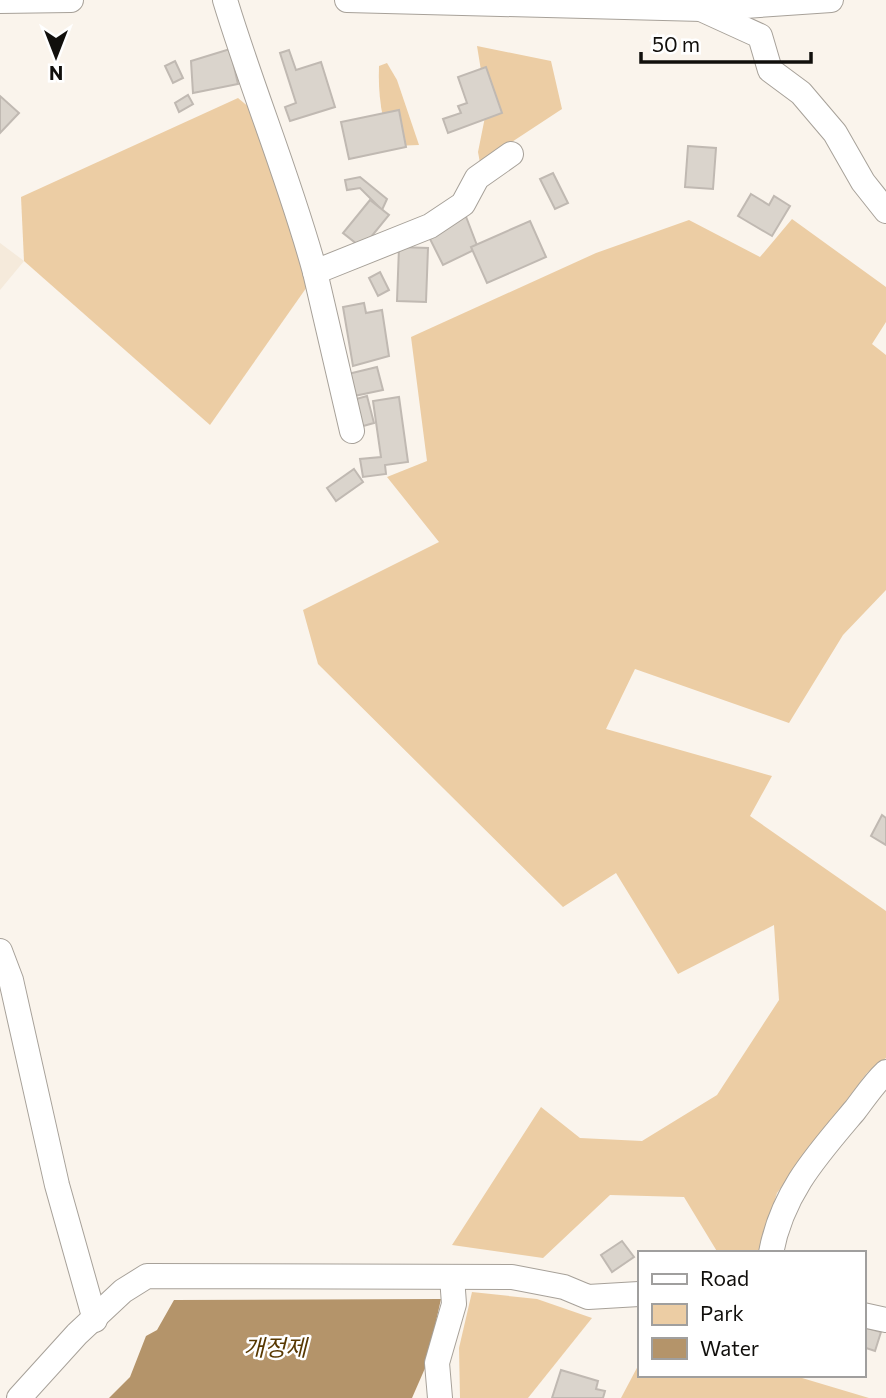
<svg xmlns="http://www.w3.org/2000/svg" width="886" height="1398" font-family="Commissioner,'Noto Sans KR',sans-serif">
	<rect width="100%" height="100%" fill="#faf4ec"/>
	<path fill="#f5eadb" d="M0,243l24,18 -24,29z"/>
	<g fill="#eccda4">
		<path d="M477,46l74,15 11,48 -82,54 -2,-11 9,-45z"/>
		<path d="M387,63l10,17 22,65 -26,1c-12,-24 -15,-53 -14,-80z"/>
		<path d="M238,98l12,10 59,176 -99,141 -186,-164 -3,-64z"/>
		<path d="M792,219l94,68v35l-14,22 14,11v235l-43,45 -54,88 -154,-54 -29,60 166,47 -22,40 136,95v147l-19,15 -90,120 -19,60h-40l-34,-56 -74,-2 -67,63 -91,-13 89,-138 39,31 62,3 75,-46 62,-95 -5,-75 -96,49 -62,-101 -53,34 -245,-243 -15,-54 136,-68 -52,-65 40,-16 -16,-124 185,-84 93,-33 71,37z"/>
		<path d="M472,1292l65,7 55,19 -64,80h-68l-1,-50z"/>
		<path d="M639,1364v11h153l77,23h-248z"/>
	</g>
	<path fill="#b4946a" d="M441,1299l-15,67 -14,32h-303l21,-21 16,-41 11,-6 17,-30z"/>
	<g fill="#dad4cc" stroke="#c0b9b2" stroke-width="2">
		<path d="M230,49l8,35 -45,9 -2,-32z"/>
		<path d="M289,50l7,20 25,-8 14,45 -45,14 -5,-14 11,-4 -16,-50z"/>
		<path d="M175,61l8,17 -10,5 -8,-17z"/>
		<path d="M486,67l16,46 -54,20 -5,-14 18,-6 -3,-7 9,-3 -9,-26z"/>
		<path d="M188,95l5,9 -14,8 -4,-9z"/>
		<path d="M0,96l19,17 -19,20z"/>
		<path d="M399,110l7,37 -57,12 -8,-37z"/>
		<path d="M688,146l28,2 -3,41 -28,-2z"/>
		<path d="M553,173l15,30 -13,6 -15,-30z"/>
		<path d="M360,177l27,22 -5,11 -22,-22 -13,2 -2,-10z"/>
		<path d="M751,194l18,11 5,-9 16,10 -18,30 -34,-20z"/>
		<path d="M370,200l19,15 -27,33 -19,-15z"/>
		<path d="M465,214l13,34 -35,17 -16,-32z"/>
		<path d="M530,221l16,36 -59,26 -16,-36z"/>
		<path d="M399,247l29,1 -2,54 -29,-1z"/>
		<path d="M380,272l9,18 -11,6 -9,-18z"/>
		<path d="M364,303l2,10 16,-3 7,46 -36,10 -10,-59z"/>
		<path d="M377,367l6,23 -29,6 -6,-22z"/>
		<path d="M367,396l7,27 -18,5 -7,-27z"/>
		<path d="M399,397l9,65 -23,3 1,9 -23,3 -3,-18 21,-2 -8,-56z"/>
		<path d="M354,469l9,13 -27,19 -9,-13z"/>
		<path d="M882,815l4,3v27l-15,-9z"/>
		<path d="M622,1241l12,16 -22,15 -11,-17z"/>
		<path d="M863,1327l18,5 -6,19 -12,-4z"/>
		<path d="M561,1370l37,11 -2,8 9,2 -2,7h-51z"/>
	</g>
	<g fill="none" stroke-linecap="round" stroke-linejoin="round">
		<defs>
			<g id="minor">
				<path d="M225,0c28,92 65,180 90,272l115,-46 33,-22 14,-26 34,-24"/>
				<path d="M347,0l355,9 129,-9"/>
				<path d="M0,1l71,-1"/>
				<path d="M703,10l57,26 10,34 31,23 34,40 28,49 23,29"/>
				<path d="M315,272l37,159"/>
				<path d="M0,951l11,29 46,205 38,135"/>
				<path d="M771,1253c11,-60 46,-98 84,-143 10,-13 19,-27 31,-38"/>
				<path d="M863,1315l23,5"/>
				<path d="M19,1398l58,-64 46,-43 24,-15 365,1 52,10 24,10 51,-3"/>
				<path d="M440,1398l-3,-35 17,-59 -2,-27"/>
			</g>
		</defs>
		<use href="#minor" stroke="#a7a199" stroke-width="26"/>
		<use href="#minor" stroke="#fff" stroke-width="24"/>
	</g>
	<g text-anchor="middle" stroke-width="5" stroke-linejoin="round" paint-order="stroke">
		<g font-size="23" font-style="italic" fill="#583800" stroke="#fff">
			<text x="275" y="1356">개정제</text>
		</g>
	</g>
	<rect x="638" y="1251" width="228" height="126" fill="#ffffff" stroke="#a09f9e" stroke-width="2"/>
	<rect x="652" y="1274" width="35" height="10" fill="#ffffff" stroke="#a09f9e" stroke-width="2"/>
	<text x="700" y="1286" font-size="21" fill="#110f0c">Road</text>
	<rect x="652" y="1304" width="35" height="21" fill="#eccda4" stroke="#a09f9e" stroke-width="2"/>
	<text x="700" y="1321" font-size="21" fill="#110f0c">Park</text>
	<rect x="652" y="1338" width="35" height="21" fill="#b4946a" stroke="#a09f9e" stroke-width="2"/>
	<text x="700" y="1356" font-size="21" fill="#110f0c">Water</text>
	<g transform="translate(56 56) rotate(180)" stroke="#ffffff" stroke-width="5" paint-order="stroke">
	<path d="M0-5L12 26L0 18L-12 26Z" fill="#110f0c"/>
	<text y="-10" font-size="19" font-weight="bold" text-anchor="middle" fill="#110f0c">N</text>
	</g>
	<path d="M641 52v10h170v-10" fill="none" stroke="#110f0c" stroke-width="3.5"/>
	<text x="652" y="52" font-size="21" fill="#110f0c" stroke="#ffffff" stroke-width="5" paint-order="stroke">50 m</text>
</svg>
